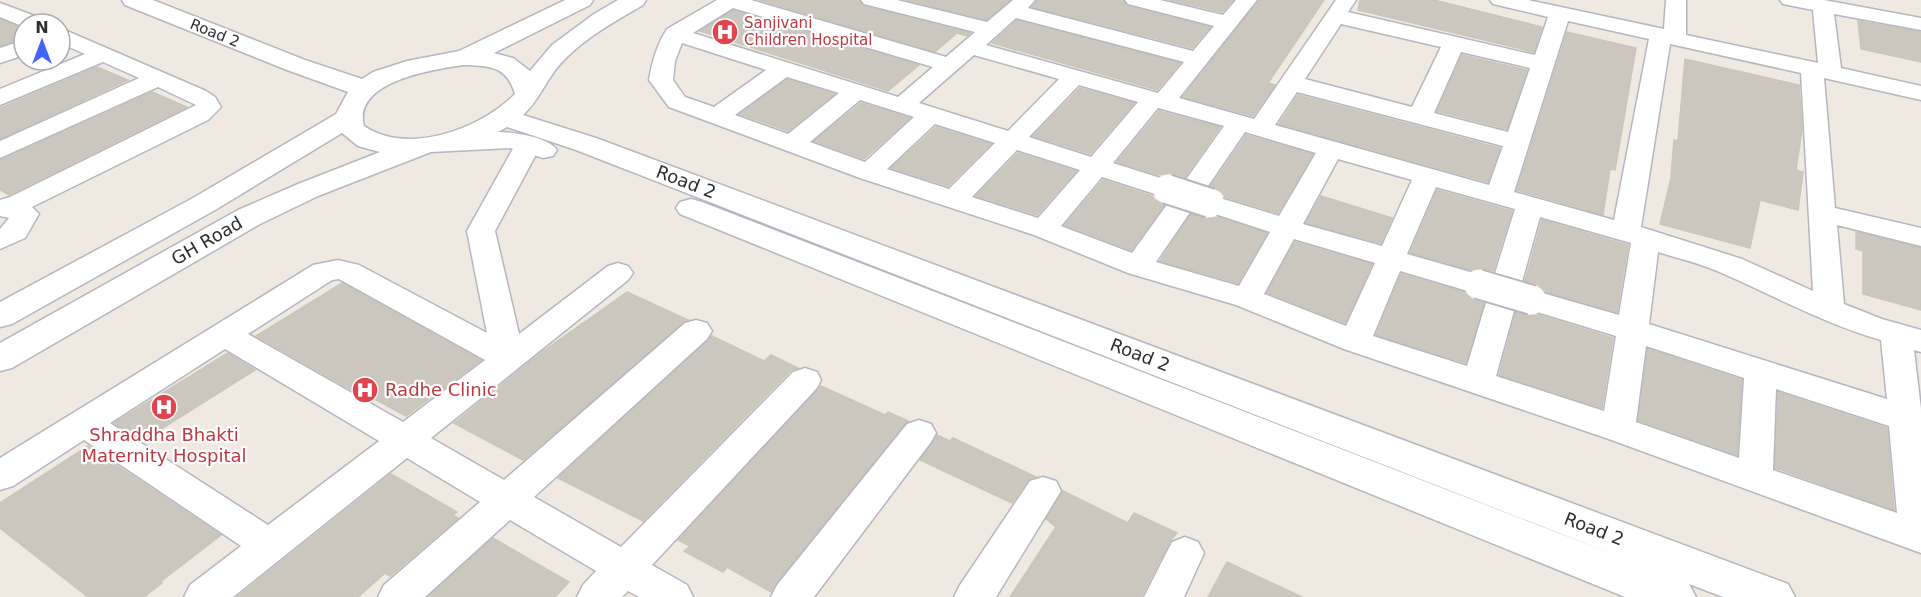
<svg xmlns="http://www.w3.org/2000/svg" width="1921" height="597" font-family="'DejaVu Sans',sans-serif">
	<rect width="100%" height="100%" fill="#efe9e1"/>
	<g fill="#cbc7bf" stroke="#cbc5ba" stroke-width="1.5">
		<path d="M759,0h100l4,6 107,27 -3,3 -10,-3 -22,19z"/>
		<path d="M906,0h104l-24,20z"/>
		<path d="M1037,0h86l4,6 83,21 -18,21 -160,-41z"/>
		<path d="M1170,0h63l-11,12z"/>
		<path d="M1259,0h65l-56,83 7,2 -22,31 -70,-19z"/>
		<path d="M1360,0h74l108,27 -8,25 -176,-42z"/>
		<path d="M733,10l186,55 -31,26 -188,-60z"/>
		<path d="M0,19l24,11v8l-24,8z"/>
		<path d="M1017,20l163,43 -23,27 -165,-47z"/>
		<path d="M1858,21l63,11v30l-60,-13z"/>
		<path d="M1567,32l69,16 -21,122 -5,-1 -7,46 -86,-25z"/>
		<path d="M1462,55l65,15 -20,59 -70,-18z"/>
		<path d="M1685,59l114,26 3,45 -6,40 7,2 -5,38 -38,-10 -10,48 -90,-24 11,-46 3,-38 4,1z"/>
		<path d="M97,67l31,13 -128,59v-31z"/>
		<path d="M787,79l47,15 -46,37 -48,-17z"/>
		<path d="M1080,88l54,15 -44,51 -57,-18z"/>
		<path d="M152,92l35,15 -178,88 -9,-5v-30z"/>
		<path d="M1298,95l202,53 -12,34 -209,-58z"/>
		<path d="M861,103l49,15 -46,41 -50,-18z"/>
		<path d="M1159,111l61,16 -35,50 -13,-4 -13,2 -42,-13z"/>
		<path d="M936,127l55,17 -43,42 -57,-18z"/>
		<path d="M1246,135l67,19 -35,59 -53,-16 -3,-5 -11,-6z"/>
		<path d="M1018,153l58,18 -39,44 -61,-19z"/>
		<path d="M1103,180l49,16 3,4 9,5 -33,45 -66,-25z"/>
		<path d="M1437,190l75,21 -19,60 -11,-3 -11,2 -61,-17z"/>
		<path d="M1321,196l71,22 -11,25 -75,-20z"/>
		<path d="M1191,214l14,5 13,-2 49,16 -29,50 -78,-22z"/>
		<path d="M1542,220l86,25 -11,67 -71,-20 -9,-8 -12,-3z"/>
		<path d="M1856,232l65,16v62l-58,-16v-43l-7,-2z"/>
		<path d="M1295,242l77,22 -27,59 -78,-30z"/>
		<path d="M1401,274l63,18 9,8 11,3 -18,60 -90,-28z"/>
		<path d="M342,283l139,77 -75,56 -33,-18 -4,2 -113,-64z"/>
		<path d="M627,292l61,28 -165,140 -69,-37 88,-71z"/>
		<path d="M1516,312l12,4 11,-1 74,23 -11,70 -103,-33z"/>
		<path d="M712,336l52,25 7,-6 27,13 -7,2 -148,151 -85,-43z"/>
		<path d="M1648,349l94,31 -5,75 -99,-35z"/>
		<path d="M228,353l27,17 -113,71 -28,-18z"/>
		<path d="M821,386l64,29 3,-3 20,9 -133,163 -4,8 -44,-25 -4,5 -39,-21 6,-5 -12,-6z"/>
		<path d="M1778,392l109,36 7,82 -119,-42z"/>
		<path d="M937,435l13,6 3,-3 83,39 -8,3 -16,23 -92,-43z"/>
		<path d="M88,446l133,89 -61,47 2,1 -18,14h-56l-88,-69v-25z"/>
		<path d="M391,474l66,38 -4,3 5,3 -68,58 -5,-3 -27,24h-121z"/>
		<path d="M1063,491l65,32 6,-10 43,20 -7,8 -29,56h-131l46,-70 -10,-8z"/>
		<path d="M493,538l29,17 47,27 -14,15h-127z"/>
		<path d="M1227,562l75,35h-94z"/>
	</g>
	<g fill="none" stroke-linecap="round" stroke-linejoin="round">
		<defs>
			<g id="street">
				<path d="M717,0h34l195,57 29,-25 -111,-28 -3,-4h36l90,22 26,-22h22l-7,8 165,43 21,-25 -86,-22 -3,-4h35l63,15 13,-15h21l-78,98 75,21 82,-119h20l-8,12 187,43 13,-38 -55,-13 -3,-4h38l136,29 2,-29h20v35l132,28 -5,-53 -30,-6 -3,-4h44l97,18v12l-87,-16 7,54 80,18v14l-97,-22 11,130 86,20v18l-84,-21 7,79 38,15 39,11v22l-7,-2 7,59v144l-315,-115 -262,-89 -108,-44 -108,-32 -94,-38 -174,-57 -191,-71 -20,-27c3,-18 8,-36 18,-51zM733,8l200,59 -35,30 -205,-64zM1016,18l168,44 -26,31 -172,-48zM1568,21l81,18 -35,181 -100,-28zM1341,24l100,23 -29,60 -107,-28zM682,43l84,27 -52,37 -29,-10 -12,-17 2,-19zM1670,44l131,29 12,218 -71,-32 -101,-32zM1461,52l69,16 -22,64 -74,-19zM974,55l85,24 -51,52 -89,-28zM787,77l52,16 -51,41 -53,-19zM1079,85l59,17 -47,55 -62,-20zM1297,92l206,54 -14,39 -214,-60zM860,100l54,17 -49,45 -55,-20zM1158,108l66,18 -44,62 -4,-5 -63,-20zM935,124l60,19 -46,46 -62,-20zM1245,132l71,21 -37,63 -69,-21 -10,2 -4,6 4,6 70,23 -31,54 -83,-24zM1017,150l63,20 -42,48 -66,-21zM1338,159l74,21 -30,66 -79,-22zM1102,177l56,18 9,2 7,-2 -42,58 -71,-27zM1436,187l79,22 -23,74 -4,-6 -81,-23zM1540,217l91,26 -12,72 -87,-25 -11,3 -4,7zM1294,239l81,24 -29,63 -82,-32zM1658,252c22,7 45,12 66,22 52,23 102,50 157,66l6,59 -238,-75zM1400,271l78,23 10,-3 3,-5 -24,80 -94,-30zM1517,300l4,7 95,29 -12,75 -108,-35zM1646,346l98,32 -5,80 -103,-36zM1776,389l113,37 8,87 -124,-43z"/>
				<path d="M0,3l43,16 3,5h-22v3l-24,-10z"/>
				<path d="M60,28l146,63 9,6 6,10 -13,13 -176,87 7,7 -14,24 -25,11v-20l9,-11 -9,-2v-16l10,-3 186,-92 -38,-18 -158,71v-17l139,-63 -36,-16 -103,43v-16l85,-35 -25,-11z"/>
				<path d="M24,40v15l-24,8v-15z"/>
				<path d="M528,137l9,3 4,5 -46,86 24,103 89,-68 10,-3 10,3 5,7 -5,7 -197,158 73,42 181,-157 11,-3 11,3 5,8 -5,8 -173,158 87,50 172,-175 12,-4 12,4 4,8 -4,8 -165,177 35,20 6,12h-54l-11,-6 -6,6h-45l6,-12 13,-14 -86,-51 -85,77h-47l6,-12 96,-83 -73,-44 -174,139h-49l6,-12 51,-39 -157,-106 -71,46 -13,4v-32l313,-193 25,-5 21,5 128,68 -20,-102 48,-86 4,-5zM339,279l146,81 -82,62 -155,-88 84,-54zM225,349l154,92 -111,84 -158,-102z"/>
				<path d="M919,420l12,4 5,9 -5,9 -117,155h-43l6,-12 130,-161z"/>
				<path d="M1043,477l13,4 5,10 -65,106h-42l6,-12 70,-104z"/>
				<path d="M1185,537l13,5 6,11 -20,44h-40l28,-55z"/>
			</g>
			<path id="secondary" d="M122,0h31l152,60 57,19 11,-7 34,-11 52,-10 106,-51h28l-3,5 -96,48 19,5 17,13 22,-26 42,-31 24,-14h28l-3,5c-31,18 -64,36 -87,64 -12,16 -18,32 -33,46l73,23 1192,446 7,13h-72l-34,-13 7,13h-71l-945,-383 -4,-6 4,-6 11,-3 11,3 916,354 -1042,-406 -69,-23 -9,5c16,0 50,5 59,18l-4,6 -10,2 -33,-10 -79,4 -113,44 -58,28 -248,144 -12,3v-28l238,-133 60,-26 82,-32 -22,-6 -16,-13 -127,77 -203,114 -12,3v-25l193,-104 143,-84 12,-22 -61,-22 -162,-65zM464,65c26,1 43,1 51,29 -34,35 -108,62 -151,32 -12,-45 71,-57 100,-61z"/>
		</defs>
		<use href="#street" stroke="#b4b7c1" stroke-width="3"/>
		<use href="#secondary" stroke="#b4b7c1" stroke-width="3"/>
		<use href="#street" fill="#fff" fill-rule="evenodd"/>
		<use href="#secondary" fill="#fff" fill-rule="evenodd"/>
		<defs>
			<g id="street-bridge">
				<path d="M1167,189l43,14"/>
				<path d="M1478,284l54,16"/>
			</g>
		</defs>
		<use href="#street-bridge" stroke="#b4b7c1" stroke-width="32" stroke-linecap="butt"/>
		<use href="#street-bridge" stroke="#fff" stroke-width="28"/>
	</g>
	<defs>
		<symbol id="hospital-disc" viewBox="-11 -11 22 22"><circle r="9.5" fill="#e0444e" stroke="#fff"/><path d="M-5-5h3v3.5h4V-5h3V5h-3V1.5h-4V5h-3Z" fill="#fff"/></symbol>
	</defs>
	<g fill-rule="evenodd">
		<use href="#hospital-disc" x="710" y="17" width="30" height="30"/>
		<use href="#hospital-disc" x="350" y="375" width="30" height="30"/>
		<use href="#hospital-disc" x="149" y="392" width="30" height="30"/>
	</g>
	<g text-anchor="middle" stroke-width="4.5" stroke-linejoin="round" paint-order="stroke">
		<g font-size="15" fill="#be3a42" stroke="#fff" text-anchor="start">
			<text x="744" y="28">Sanjivani<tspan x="744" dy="17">Children Hospital</tspan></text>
		</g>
		<g font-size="15" fill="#2e2e2e" stroke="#fff">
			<text transform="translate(215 33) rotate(22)" y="5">Road 2</text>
		</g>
		<g font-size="18" fill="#2e2e2e" stroke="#fff">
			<text transform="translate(686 182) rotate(21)" y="6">Road 2</text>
			<text transform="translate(207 241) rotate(-30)" y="6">GH Road</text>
			<text transform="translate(1140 355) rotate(21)" y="6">Road 2</text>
			<text transform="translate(1594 529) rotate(21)" y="6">Road 2</text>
		</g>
		<g font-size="18" fill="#be3a42" stroke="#fff" text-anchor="start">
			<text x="385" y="396">Radhe Clinic</text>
			<text x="164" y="441" text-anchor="middle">Shraddha Bhakti<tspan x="164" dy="21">Maternity Hospital</tspan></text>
		</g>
	</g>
	<g transform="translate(42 42)"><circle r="28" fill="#ffffff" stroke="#ababab" stroke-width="1.5"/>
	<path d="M0-4.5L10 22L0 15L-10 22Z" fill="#4264fb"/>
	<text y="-9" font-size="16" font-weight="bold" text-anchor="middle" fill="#2e2e2e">N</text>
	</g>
</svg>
